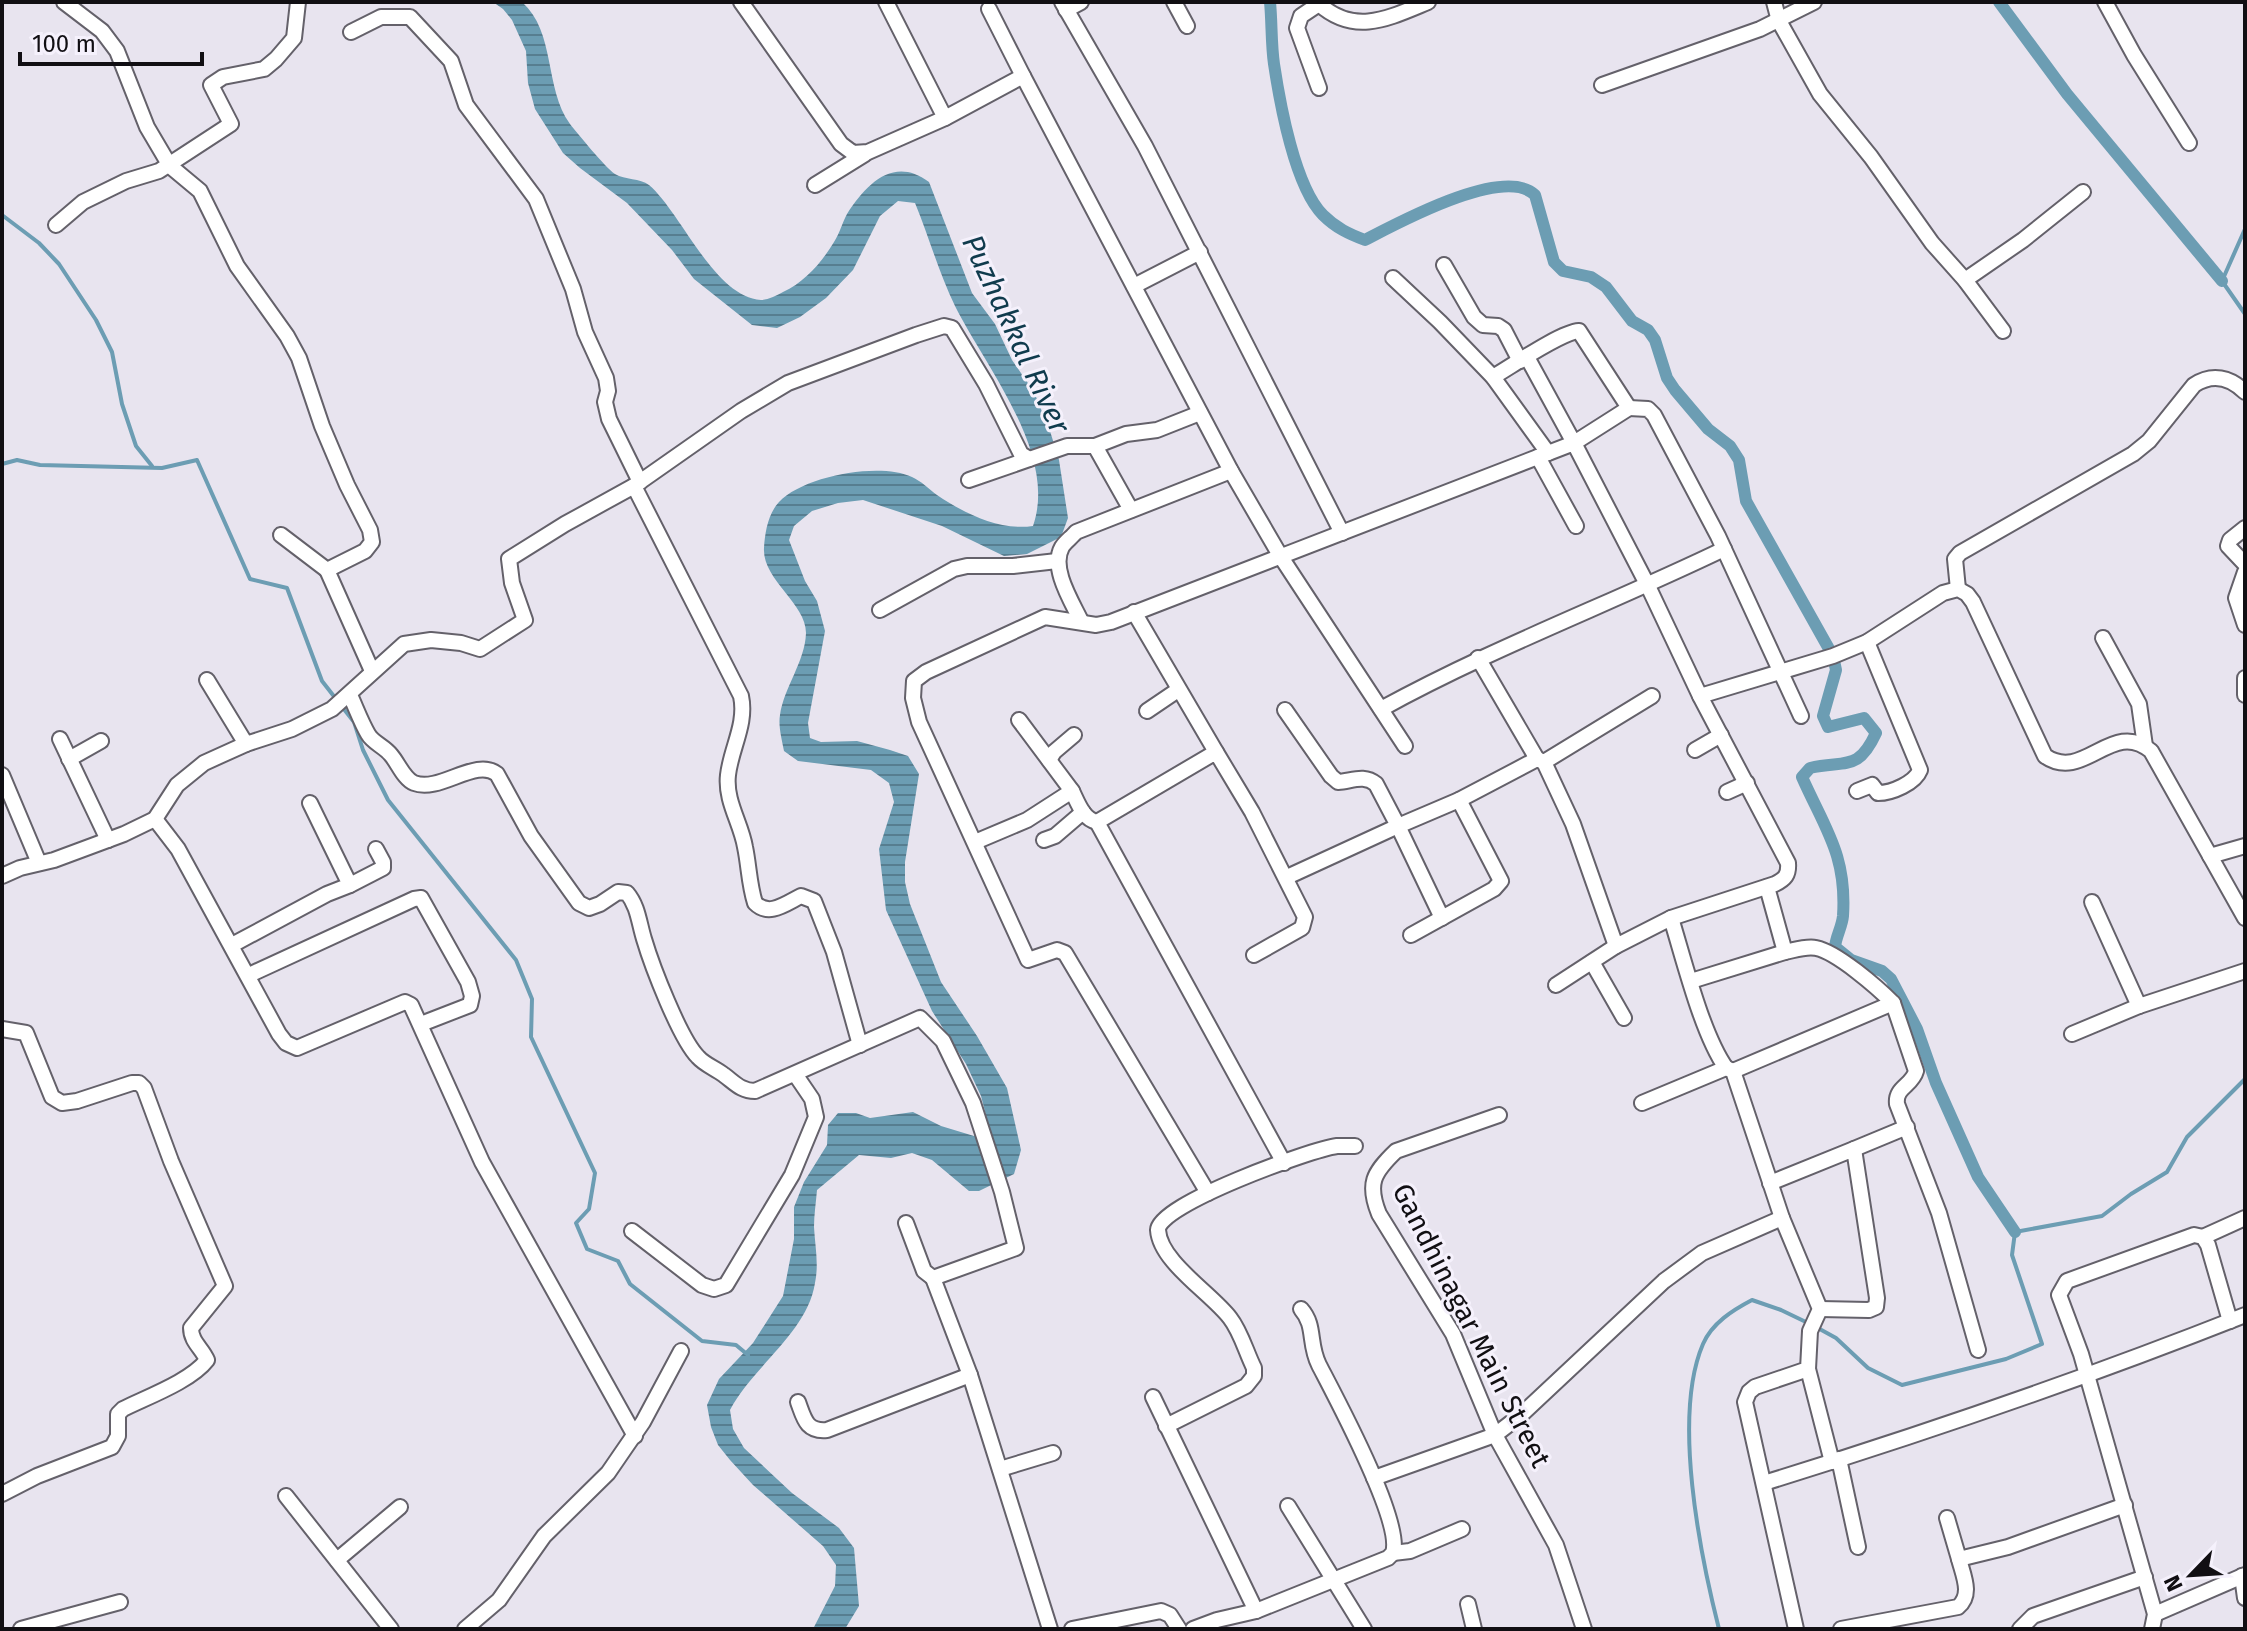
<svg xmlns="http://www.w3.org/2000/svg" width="2247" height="1631" font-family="'Fira Sans',sans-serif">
	<defs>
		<pattern id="water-rules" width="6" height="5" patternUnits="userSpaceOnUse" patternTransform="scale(2)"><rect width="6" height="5" fill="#6c9db3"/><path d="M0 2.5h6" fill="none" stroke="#577e90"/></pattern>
	</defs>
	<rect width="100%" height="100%" fill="#e8e4ef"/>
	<path fill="url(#water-rules)" d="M493,2h29c34,30 22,86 48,122 8,10 35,43 45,50 10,6 25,4 34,11 32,27 65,112 112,115 7,0 16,-5 22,-8 22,-10 39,-30 51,-50 6,-9 8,-19 13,-28 20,-31 47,-58 82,-32l43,111 23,31 17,36 22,32 16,39 9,29 9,58 -7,19 -34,17 -23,2 -62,-30 -79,-26 -25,3 -26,8 -18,15 -5,14 16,41 12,20 8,30 -17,92 2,15 11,4 36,-1 33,9 18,6 11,18 -14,88v20l5,22 31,78 36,54 30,52 14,62 -7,24 -35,17h-10l-37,-31 -20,-7 -21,5 -32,-3 -42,35c-1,12 -3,25 -3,37 1,19 5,37 1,56 -8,50 -62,83 -85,127l3,19 11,19 48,45 47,35 15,20 5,58 -14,23h-32l22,-43 1,-21 -13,-19 -70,-61 -23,-25 -12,-15 -7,-18 -4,-22 12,-26 34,-36 30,-47 11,-57v-32l10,-25 23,-37 1,-20 10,-12h18l14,5 43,-6 28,14 33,10 15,-9 -8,-31 -15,-32 -34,-53 -46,-101 -7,-61 15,-47 -5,-19 -18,-13 -73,-9 -14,-10c-2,-11 -6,-25 -4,-36 4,-28 25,-53 26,-82 0,-30 -44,-53 -42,-85 1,-16 4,-34 15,-46 25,-26 100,-40 133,-25 9,4 17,12 25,18 27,18 62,36 96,31 25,-72 -47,-158 -78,-220 -16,-33 -26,-69 -40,-103l-17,-2 -18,15 -27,54 -27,28 -26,19 -23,11 -25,-3 -58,-46 -22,-29 -45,-47 -47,-35 -17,-15 -28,-44 -7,-26 -2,-32 -14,-31 -9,-11z"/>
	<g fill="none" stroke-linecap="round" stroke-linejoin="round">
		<g stroke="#6c9db3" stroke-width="4">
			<path d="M2,215l37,28 20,21 37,56 16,32 10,52 14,42 16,20"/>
			<path d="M2245,229l-23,52 23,33"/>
			<path d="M2,464l15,-4 23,5 122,3 35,-8 53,119 37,9 35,93 32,41 9,28 25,50 128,160 16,39 -1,38 64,136 -6,36 -13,14 11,26 31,12 12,23 72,57 34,4 12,10"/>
			<path d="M1816,1327l20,11 32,30 34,17 104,-26 36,-15 -30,-89 3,-23 87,-16 29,-22 36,-22 20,-35 58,-58"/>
			<path d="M1719,1629c-19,-75 -47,-213 -16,-285 9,-21 30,-34 49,-44l29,10 27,13"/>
		</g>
		<g stroke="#6c9db3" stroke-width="12">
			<path d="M1270,2c2,20 1,41 4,62 6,40 21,123 49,151 13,13 26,19 42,25 33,-17 139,-75 170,-45l19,67 9,9 28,6 15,10 26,34 16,9 7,10 12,38 8,12 33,39 22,17 9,14 7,41 87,155 3,14 -13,46 5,11 36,-9 12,15c-18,39 -30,27 -66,35l-8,9c23,52 45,78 41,139 -1,11 -7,20 -8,31l16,13 31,11 9,8 26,50 19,54 42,94 37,55"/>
			<path d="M1999,2l68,92 155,187"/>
		</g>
		<defs>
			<g id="minor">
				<path d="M64,2l38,29 15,20 30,76 23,39 30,25 37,75 50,70 12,22 23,68 25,59 23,45 2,12 -7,9 -38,19 45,101"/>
				<path d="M741,2l100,142 12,9 15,-1 77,-34"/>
				<path d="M886,2l59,116 78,-42 208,395 50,86 124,189"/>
				<path d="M1062,2l83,144 197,387"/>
				<path d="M1174,2l13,24"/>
				<path d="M1318,2l1,2 -18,12 -4,12 22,60"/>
				<path d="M1774,2l5,19 41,73 51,63 61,86 33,37 38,51"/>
				<path d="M2105,2l29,53 55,88"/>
				<path d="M1319,4c36,32 70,14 109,-2"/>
				<path d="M989,9l34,67"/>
				<path d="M1066,10l15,-8"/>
				<path d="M351,32l30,-15h29l41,44 15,44 70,94 37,90 12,43 21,46 2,13 -3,11 4,17 31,63"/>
				<path d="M1602,85l158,-56 54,-27"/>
				<path d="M815,185l50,-31"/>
				<path d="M56,225l27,-23 43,-21 33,-10 72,-47 -20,-39 12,-8 41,-8 12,-10 18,-21 4,-36"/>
				<path d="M1444,265l30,52 9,8 15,1 6,4 16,31"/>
				<path d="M1393,278l47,44 53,55 55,76"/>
				<path d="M1965,280l58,-40 60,-48"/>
				<path d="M1134,286l66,-34"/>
				<path d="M1493,377c19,-11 68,-45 86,-46l50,77 -55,35 -47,-86"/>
				<path d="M1629,408l19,1 6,6 64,121 83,180"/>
				<path d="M1095,446l36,64"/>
				<path d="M1538,457l38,69"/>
				<path d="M969,480l98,-34h28l31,-12 31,-4 43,-17"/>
				<path d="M634,486l107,210c6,28 -10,52 -13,79 -3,26 13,48 17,72 4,19 4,37 10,56 14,14 30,1 46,-7l13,5 20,51 26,93"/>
				<path d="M2245,528l-15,12 -2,6 17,18"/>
				<path d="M281,535l46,35"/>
				<path d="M2245,572l-9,26 9,27"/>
				<path d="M1958,589l-3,-30 5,-6 173,-99 16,-13 45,-56c18,-12 36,-8 51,7"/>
				<path d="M880,610l74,-41 13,-3h46l44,-5"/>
				<path d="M1134,612l82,140"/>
				<path d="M1081,621c-9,-19 -31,-53 -19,-74 3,-5 10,-10 14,-15l155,-61"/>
				<path d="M2103,638l36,66 6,42"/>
				<path d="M1478,658l59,101"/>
				<path d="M2245,678v17"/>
				<path d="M207,680l39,64"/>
				<path d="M350,695c6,13 11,27 18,39 5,9 16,12 23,21 7,8 13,24 23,28 26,10 62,-26 83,-9l34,62 48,67 10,5 11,-4 18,-12 9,1c11,13 12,30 17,46 8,27 36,100 54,118 7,8 17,11 26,18 11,8 17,16 31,16l165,-73 23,23 30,62 29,89 14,56 -83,30 37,97 80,254"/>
				<path d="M1700,696l133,-40 34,-14 76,-49 15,-4 9,5 6,8 72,154c39,27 67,-38 106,-5l94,167"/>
				<path d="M1381,709c111,-61 229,-105 343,-160"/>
				<path d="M1285,710l46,66 7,6c14,-1 26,-8 38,2l22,42 -111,51"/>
				<path d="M1147,711l31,-21"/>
				<path d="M1019,720l53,71"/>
				<path d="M60,739l48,101"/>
				<path d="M1695,750l26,-15"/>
				<path d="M69,759l32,-18"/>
				<path d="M1049,760l5,-8 20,-17"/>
				<path d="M1544,762l29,62 43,122 55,-28c13,42 31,116 55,150"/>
				<path d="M2,775l37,88"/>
				<path d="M1857,791l15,-6 6,8c14,0 37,-10 42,-23l-53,-128"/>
				<path d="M1727,792l20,-9"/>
				<path d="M155,819l23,30 101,185 7,9 11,5 108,-46 6,3 71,157 153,274"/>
				<path d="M1097,822l187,341"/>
				<path d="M1044,840l11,-4 28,-24"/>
				<path d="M975,842l52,-22 45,-29c6,12 11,28 25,31l119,-70 36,60 53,105 -3,11 -48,27"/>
				<path d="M2210,856l35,-10"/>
				<path d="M2,876l18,-8 34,-8 70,-26 31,-15 22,-34 27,-22 42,-19 46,-15 40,-20 72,-65 27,-4 30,3 19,6 45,-29 -13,-37 -3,-24 56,-35 69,-38 107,-75 47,-28 128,-48 28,-9 8,2 34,56 35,70 8,5"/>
				<path d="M350,885l33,-17v-6l-7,-13"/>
				<path d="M1767,887l18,65c10,-2 21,-6 31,-4 21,4 62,40 77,55"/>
				<path d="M2092,902l47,104"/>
				<path d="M1442,918l-44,-92 61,-26 78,-41 7,3 108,-66"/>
				<path d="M1411,935l83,-46 7,-8 -42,-81"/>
				<path d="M232,945l95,-51 23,-9 -40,-82"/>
				<path d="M1592,962l32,56"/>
				<path d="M249,975l165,-76 7,-1 47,84 4,14 -2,9 -49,19"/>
				<path d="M1691,981l94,-29"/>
				<path d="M1556,985l60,-39"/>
				<path d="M2,1029l24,4 26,64 10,6 15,-2 55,-18h7l5,5 27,73 54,125 -34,42c0,14 11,20 16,32 -16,21 -60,37 -84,49l-5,5v22l-6,11 -75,29 -35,18"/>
				<path d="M2072,1034l67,-28 106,-35"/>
				<path d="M1733,1071l160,-68 23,68c-4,15 -21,16 -19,33l42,109 39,137"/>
				<path d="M1642,1103l84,-35 7,3 49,147 38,91 -10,22 -2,38 -53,18 -6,5 -4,10 51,227"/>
				<path d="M1499,1115l-103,36c-23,22 -29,33 -17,63l74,120 42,101 61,110 28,84"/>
				<path d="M1854,1149l53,-22"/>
				<path d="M1770,1183l84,-34 23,149 -1,9 -7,3 -49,-1"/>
				<path d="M1208,1193l-143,-240 -8,-3 -29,10 -109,-238 -6,-24 1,-17 12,-9 119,-55 51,8 15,-3 463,-179 74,143 52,110 88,167c1,12 -3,16 -13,21l-104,34"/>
				<path d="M906,1223l18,48 9,7"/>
				<path d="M632,1231l70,54 12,4 12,-4 66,-110 24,-58 -4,-18 -17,-25"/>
				<path d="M2203,1237l42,-19"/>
				<path d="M1808,1369l24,93"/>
				<path d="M1153,1397l103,214"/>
				<path d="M798,1402c6,16 8,30 29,28l143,-55"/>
				<path d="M1166,1426l80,-40 8,-10v-8c-8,-16 -13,-36 -24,-50 -19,-25 -70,-56 -72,-88 -1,-25 154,-81 179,-84 6,0 12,0 18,0"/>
				<path d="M1839,1459l19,88"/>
				<path d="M1000,1469l53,-16"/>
				<path d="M1374,1478l121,-43 26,-20 143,-134 38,-28 80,-35"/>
				<path d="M1764,1483c162,-50 324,-106 481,-168"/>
				<path d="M286,1496l105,133"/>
				<path d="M1288,1506l76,123"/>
				<path d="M1947,1518l12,41 49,-12 117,-42"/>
				<path d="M1393,1553l17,-2 52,-22"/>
				<path d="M337,1560l63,-53"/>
				<path d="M2242,1576l3,22"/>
				<path d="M1468,1604l6,25"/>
				<path d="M2155,1614l90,-39"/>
				<path d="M21,1629l99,-27"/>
				<path d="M465,1629l34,-29 45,-64 64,-63 35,-51 38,-71"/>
				<path d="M1072,1629l89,-18 9,4 9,14"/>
				<path d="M1193,1629l24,-9 39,-9 132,-53 5,-5c10,-31 -57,-155 -74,-188 -11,-22 -3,-39 -18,-56"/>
				<path d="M1841,1629l117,-22c15,-12 5,-32 1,-48"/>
				<path d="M2020,1629l13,-13 112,-39"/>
				<path d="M2152,1629l3,-15 -74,-260 -22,-59 8,-14 127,-46 9,2 5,8 22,76"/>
			</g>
		</defs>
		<use href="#minor" stroke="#64616a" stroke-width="18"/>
		<use href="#minor" stroke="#fff" stroke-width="14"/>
	</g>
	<g text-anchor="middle" stroke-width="6" stroke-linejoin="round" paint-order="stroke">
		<g font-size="28" fill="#110f13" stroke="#f5f1fc">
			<text transform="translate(1472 1325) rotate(63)" y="10">Gandhinagar Main Street</text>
		</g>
		<g font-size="30" font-style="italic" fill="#103b4d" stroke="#f5f1fc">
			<text transform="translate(1016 334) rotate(65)" y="10">Puzhakkal River</text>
		</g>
	</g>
	<rect width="2247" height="1631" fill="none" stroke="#110f13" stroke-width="8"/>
	<g transform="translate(2191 1575) rotate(245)" stroke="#f5f1fc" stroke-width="6" paint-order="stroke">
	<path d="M0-6L14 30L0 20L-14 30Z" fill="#110f13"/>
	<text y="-12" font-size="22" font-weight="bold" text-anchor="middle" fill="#110f13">N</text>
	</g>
	<path d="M20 52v12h182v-12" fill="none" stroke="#110f13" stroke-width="4"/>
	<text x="32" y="52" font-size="24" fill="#110f13" stroke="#f5f1fc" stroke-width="6" paint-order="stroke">100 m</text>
</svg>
